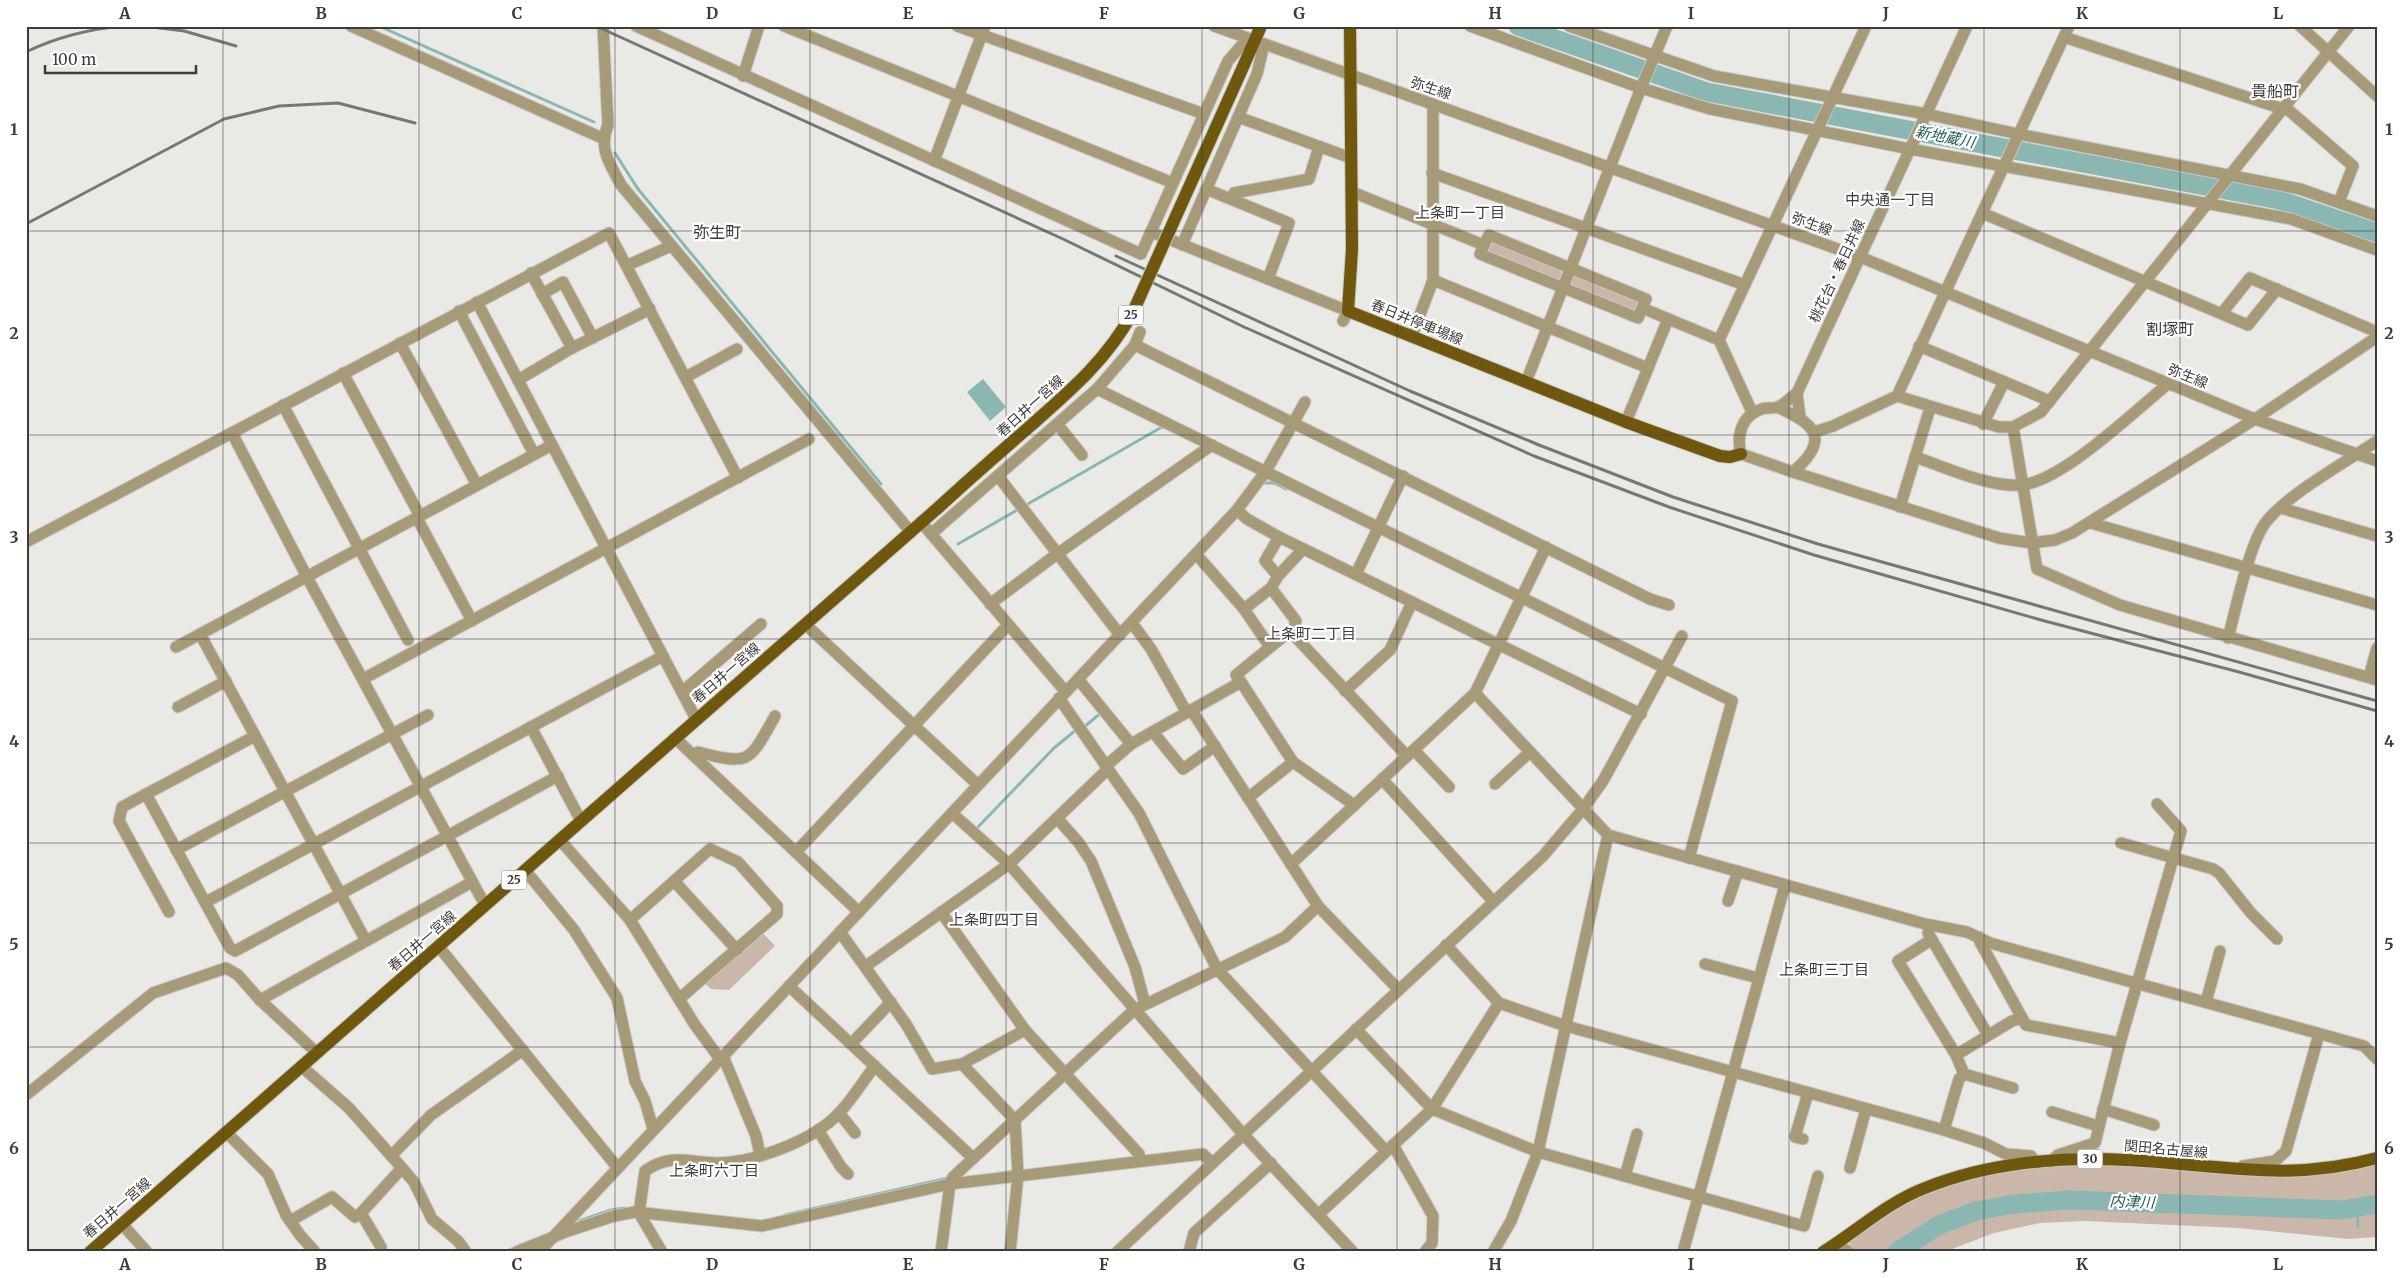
<svg xmlns="http://www.w3.org/2000/svg" width="2403" height="1278" font-family="Merriweather,'Noto Sans JP',serif">
	<rect width="100%" height="100%" fill="#e9eae6"/>
	<g fill="#cbb7aa">
		<path d="M1494,242l66,27 2,4 -2,5 -5,2 -65,-27 -2,-4 2,-5z"/>
		<path d="M1578,275l60,25 -1,9 -4,2 -60,-24 -2,-4 2,-6z"/>
		<path d="M761,931l14,15 -46,44 -18,-1 -8,-7z"/>
		<path d="M2377,1160v77l-29,2 -110,-11 -153,-7 -45,2 -46,10 -50,19h-86l-6,-4 -4,-7 75,-48 76,-21 51,-6 86,-2 115,12z"/>
	</g>
	<path fill="#8bb7b2" d="M983,379l23,28 -16,14 -23,-29z"/>
	<g fill="none" stroke-linecap="round" stroke-linejoin="round">
		<g stroke="#8bb7b2" stroke-width="3">
			<path d="M379,26l215,96"/>
			<path d="M615,153l23,36 243,295"/>
			<path d="M1265,483h9l12,6"/>
			<path d="M958,544l204,-117 3,1"/>
			<path d="M1084,727l18,-15"/>
			<path d="M977,828l77,-80 22,-18"/>
			<path d="M999,1173l16,-2"/>
			<path d="M2357,1207l1,20"/>
			<path d="M785,1215l163,-37"/>
			<path d="M573,1223l38,-13 14,-2"/>
			<path d="M505,1252l11,-5"/>
		</g>
		<g stroke="#8bb7b2" stroke-width="19">
			<path d="M1518,26l189,66 572,108 98,33"/>
			<path d="M1897,1252l42,-27 37,-14 38,-7 56,-4 272,10 35,-6"/>
		</g>
		<defs>
			<g id="minor">
				<path d="M351,26l251,112"/>
				<path d="M603,26l5,99c-10,23 2,39 13,60l289,346"/>
				<path d="M636,26l505,228 87,-193 13,-15 14,-5 7,12 -5,21 -75,171"/>
				<path d="M784,26l389,157"/>
				<path d="M957,26l247,88"/>
				<path d="M1214,26l646,231 395,162 122,42"/>
				<path d="M1470,26l171,62 69,21 200,40 381,70 86,31"/>
				<path d="M1569,26l145,50 212,38 92,20 282,55 77,27"/>
				<path d="M2300,26l77,70"/>
				<path d="M2064,37l219,72"/>
				<path d="M743,76l16,-50"/>
				<path d="M2285,107l68,59 -14,36"/>
				<path d="M1238,117l113,41"/>
				<path d="M934,161l51,-135"/>
				<path d="M1432,173l313,112"/>
				<path d="M1206,189l83,34 -21,56"/>
				<path d="M1352,192l132,53 5,-10 157,64 -8,19 -158,-64 4,-9"/>
				<path d="M1231,199l3,-6 75,-14 10,-32"/>
				<path d="M1982,213l266,112 29,-36"/>
				<path d="M1151,232l197,79 -5,10"/>
				<path d="M628,265l43,-19"/>
				<path d="M531,273l41,75"/>
				<path d="M1433,280l215,88"/>
				<path d="M542,294l21,-12 30,56"/>
				<path d="M477,302l219,417"/>
				<path d="M1642,308l77,32 33,72"/>
				<path d="M459,311l75,143"/>
				<path d="M2222,313l28,-35 127,54"/>
				<path d="M1412,336l21,-56v-176"/>
				<path d="M1719,340l147,-314"/>
				<path d="M400,343l77,142"/>
				<path d="M1135,345l515,254 19,6"/>
				<path d="M1919,346l131,55"/>
				<path d="M343,373l77,143"/>
				<path d="M686,377l51,-28"/>
				<path d="M518,380l54,-32 78,-39"/>
				<path d="M1526,382l115,-294 26,-62"/>
				<path d="M1097,389l635,312 -43,157"/>
				<path d="M1797,393l170,-367"/>
				<path d="M1897,396l102,31h14l28,-15 308,-386"/>
				<path d="M283,405l125,235"/>
				<path d="M1777,407c39,17 54,32 16,65l-52,-18c-5,-19 1,-39 21,-45 5,-2 11,0 16,-2 6,-2 13,-10 19,-14l3,24"/>
				<path d="M1626,422l42,-103"/>
				<path d="M1983,424l21,-42"/>
				<path d="M1058,425l24,30"/>
				<path d="M2013,427l24,142 83,36 257,75"/>
				<path d="M1814,432l19,-6 64,-30 172,-370"/>
				<path d="M232,433l75,144 178,328"/>
				<path d="M1915,457c30,10 75,31 107,28 42,-5 111,-73 146,-101"/>
				<path d="M1793,472l206,66 32,5 24,-3 17,-7 183,-114 122,-82"/>
				<path d="M998,476l122,159"/>
				<path d="M1900,507l30,-99"/>
				<path d="M2281,508l96,28"/>
				<path d="M1237,510l10,9 32,18 362,177"/>
				<path d="M417,518l55,103"/>
				<path d="M921,522l144,169"/>
				<path d="M2091,523l286,82"/>
				<path d="M931,534l166,-145 38,-44 5,-13"/>
				<path d="M26,542l583,-309 129,245"/>
				<path d="M1196,554l48,55 26,38"/>
				<path d="M1356,574l47,-98"/>
				<path d="M1278,576l-13,-15 14,-24"/>
				<path d="M1271,588l25,33 -4,12"/>
				<path d="M990,604l67,-50 155,-109"/>
				<path d="M1244,609l27,-21 7,-12 25,-27"/>
				<path d="M1132,623l19,26 36,64"/>
				<path d="M805,624l173,161"/>
				<path d="M200,634l166,307"/>
				<path d="M2228,638c8,-29 21,-94 38,-116 22,-28 80,-60 111,-81"/>
				<path d="M176,647l376,-202"/>
				<path d="M2369,677l8,-29"/>
				<path d="M363,679l446,-240"/>
				<path d="M1078,679l53,65"/>
				<path d="M1241,682l52,80 61,43"/>
				<path d="M1345,691l45,-41 22,-48"/>
				<path d="M682,692l79,-68"/>
				<path d="M1475,693l133,142 317,89 42,8 23,11 374,103 13,13"/>
				<path d="M1059,698l47,68"/>
				<path d="M178,707l48,-26"/>
				<path d="M1192,711l126,195 80,83"/>
				<path d="M531,727l50,94"/>
				<path d="M1153,732l30,37 32,-23"/>
				<path d="M675,738l184,174"/>
				<path d="M1414,750l35,37"/>
				<path d="M693,755l5,-3c53,14 51,10 77,-36"/>
				<path d="M1108,769l31,44 78,156 169,182"/>
				<path d="M1382,779l111,122"/>
				<path d="M1495,784l35,-32"/>
				<path d="M146,794l84,154 5,3 323,-175"/>
				<path d="M1248,798l45,-36"/>
				<path d="M952,813l57,51 234,270 110,118"/>
				<path d="M1057,818l22,25 12,18 44,106 10,37"/>
				<path d="M560,840l70,80 65,105 25,34"/>
				<path d="M2121,843l92,26 6,4 32,40 26,26"/>
				<path d="M176,850l252,-135"/>
				<path d="M796,852l212,-227"/>
				<path d="M1291,864l184,-171 71,-146"/>
				<path d="M525,870l49,60 43,68 18,83 10,20 8,28"/>
				<path d="M674,881l63,69"/>
				<path d="M1728,901l10,-30"/>
				<path d="M206,902l457,-246"/>
				<path d="M169,912l-50,-91 3,-14 133,-71"/>
				<path d="M941,912l84,118 114,124 2,7"/>
				<path d="M630,920l80,-71 28,13 39,44v8l-98,85"/>
				<path d="M840,932l66,92 26,45 30,-5 63,-34"/>
				<path d="M1928,933l60,102"/>
				<path d="M1979,937l1,5 46,83 94,18"/>
				<path d="M1931,940l-33,21 58,94 8,19 -5,5 -15,51"/>
				<path d="M1446,945l53,58 67,23 378,104 40,13 22,11 25,2 5,7"/>
				<path d="M439,947l178,220"/>
				<path d="M1705,964l53,14"/>
				<path d="M866,966l143,-102 99,-95 -2,-3 25,-22 110,-62 -5,-7 54,-44 117,125"/>
				<path d="M789,986l184,172"/>
				<path d="M260,1000l212,-118"/>
				<path d="M2206,1002l14,-51"/>
				<path d="M1356,1029l76,80 106,43 266,74 14,-50"/>
				<path d="M851,1044l40,-42"/>
				<path d="M1956,1055l56,-34 10,-3"/>
				<path d="M723,1056l33,80 4,19"/>
				<path d="M962,1064l53,56 3,56 -8,76"/>
				<path d="M301,1066l48,42 53,60 12,14 18,37 26,22 8,11"/>
				<path d="M1964,1074l49,14"/>
				<path d="M26,1095l127,-102 73,-25 12,7 22,25 57,53"/>
				<path d="M2103,1109l51,16"/>
				<path d="M2052,1112l46,14"/>
				<path d="M839,1113l16,20"/>
				<path d="M818,1130l23,37 7,7"/>
				<path d="M226,1132l42,42 18,41 14,20 15,17"/>
				<path d="M1803,1139l-8,-2 13,-44"/>
				<path d="M1393,1145l40,71 -1,27 -7,9"/>
				<path d="M391,1156l40,-41 92,-65"/>
				<path d="M2050,1162l8,-7 37,-12 25,-100 61,-212 -24,-27"/>
				<path d="M2243,1166l32,-5 11,-10 33,-117"/>
				<path d="M1850,1168l16,-59"/>
				<path d="M1625,1176l12,-42"/>
				<path d="M1319,1214l113,-105 67,-106"/>
				<path d="M290,1221l42,-24 23,20 6,-4"/>
				<path d="M122,1224l25,28"/>
				<path d="M1836,1243l13,9"/>
				<path d="M381,1252v-5l-20,-34 41,-45"/>
				<path d="M516,1252l52,-21 46,-15 21,-4 127,14 188,-42 253,-30 9,9"/>
				<path d="M539,1252l698,-742 29,-39 39,-69"/>
				<path d="M662,1252l-23,-39 6,-42c27,-19 44,-8 73,-8 38,-1 97,-23 122,-51 13,-14 23,-31 35,-46"/>
				<path d="M941,1252l9,-68 3,-7 181,-167 151,-73 33,-31"/>
				<path d="M1117,1252l426,-396 40,-47 20,-28 79,-145"/>
				<path d="M1189,1252l5,-19 77,-70"/>
				<path d="M1493,1252l18,-31 27,-69 70,-317"/>
				<path d="M1683,1252l102,-367"/>
			</g>
			<g id="major">
				<path d="M1350,26l2,223 -4,62 278,111 94,34 10,1 11,-3"/>
				<path d="M1243,67l18,-41"/>
				<path d="M90,1252l849,-745"/>
				<path d="M1823,1252c34,-21 65,-50 102,-64 62,-25 135,-32 201,-28 90,4 160,23 251,-2"/>
			</g>
		</defs>
		<use href="#minor" stroke="#c6c7c4" stroke-width="13"/>
		<use href="#major" stroke="#c6c7c4" stroke-width="14"/>
		<use href="#minor" stroke="#a79a79" stroke-width="11"/>
		<use href="#major" stroke="#70570e" stroke-width="12"/>
		<g stroke="#777875" stroke-width="3">
			<path d="M144,26l40,5 52,15"/>
			<path d="M596,26l467,213 181,88 290,129 135,51 145,48 227,65 198,52 138,39"/>
			<path d="M26,52c31,-15 63,-23 97,-26"/>
			<path d="M26,224l198,-105 55,-13 59,-3 77,20"/>
			<path d="M1116,256l294,135 129,54 134,52 145,47 559,157"/>
		</g>
		<defs>
			<path id="major-bridge" d="M939,507c29,-27 59,-53 89,-79 42,-37 78,-67 105,-116l110,-245"/>
		</defs>
		<use href="#major-bridge" stroke="#c6c7c4" stroke-width="14" stroke-linecap="butt"/>
		<use href="#major-bridge" stroke="#70570e" stroke-width="12"/>
	</g>
	<path fill="none" stroke="#3c3d3b" stroke-width="1" stroke-opacity="0.55" d="M223,26v1226M419,26v1226M615,26v1226M810,26v1226M1006,26v1226M1202,26v1226M1397,26v1226M1593,26v1226M1789,26v1226M1984,26v1226M2180,26v1226M26,231h2351M26,435h2351M26,639h2351M26,843h2351M26,1047h2351"/>
	<g text-anchor="middle" stroke-width="4.5" stroke-linejoin="round" paint-order="stroke">
		<g fill="#fff" stroke="#767776" stroke-width="1">
			<rect x="1118.5" y="305.5" width="25" height="19" rx="4"/>
			<rect x="501.5" y="870.5" width="25" height="19" rx="4"/>
			<rect x="2077.5" y="1149.5" width="25" height="19" rx="4"/>
		</g>
		<g font-size="12" font-weight="bold" fill="#3c3d3b">
			<text x="1131" y="319">25</text>
			<text x="514" y="884">25</text>
			<text x="2090" y="1163">30</text>
		</g>
		<g font-size="14" fill="#3c3d3b" stroke="#fff">
			<text transform="translate(1431 88) rotate(19)" y="5">弥生線</text>
			<text transform="translate(1812 224) rotate(20)" y="5">弥生線</text>
			<text transform="translate(1837 271) rotate(-65)" y="5">桃花台・春日井線</text>
			<text transform="translate(1417 322) rotate(22)" y="5">春日井停車場線</text>
			<text transform="translate(2188 376) rotate(22)" y="5">弥生線</text>
			<text transform="translate(1030 406) rotate(-42)" y="5">春日井一宮線</text>
			<text transform="translate(726 673) rotate(-41)" y="5">春日井一宮線</text>
			<text transform="translate(422 941) rotate(-41)" y="5">春日井一宮線</text>
			<text transform="translate(2166 1149) rotate(5)" y="5">関田名古屋線</text>
			<text transform="translate(117 1208) rotate(-41)" y="5">春日井一宮線</text>
		</g>
		<g font-size="15" font-style="italic" fill="#1c5854" stroke="#fff">
			<text transform="translate(1945 137) rotate(11)" y="5">新地蔵川</text>
			<text transform="translate(2132 1202) rotate(2)" y="5">内津川</text>
		</g>
		<g font-size="15" fill="#3c3d3b" stroke="#fff">
			<text x="1890" y="205">中央通一丁目</text>
			<text x="1460" y="218">上条町一丁目</text>
			<text x="1311" y="639">上条町二丁目</text>
			<text x="994" y="925">上条町四丁目</text>
			<text x="1824" y="975">上条町三丁目</text>
			<text x="714" y="1176">上条町六丁目</text>
		</g>
		<g font-size="16" fill="#3c3d3b" stroke="#fff">
			<text x="2275" y="97">貴船町</text>
			<text x="717" y="238">弥生町</text>
			<text x="2170" y="335">割塚町</text>
		</g>
	</g>
	<rect width="2403" height="1278" fill="none" stroke="#ffffff" stroke-width="55"/>
	<path d="M45 65v8h151v-8" fill="none" stroke="#3c3d3b" stroke-width="2.5"/>
	<text x="52" y="65" font-size="15" fill="#3c3d3b" stroke="#ffffff" stroke-width="4" paint-order="stroke">100 m</text>
	<rect x="28" y="28" width="2348" height="1222" fill="none" stroke="#3c3d3b" stroke-width="2"/>
	<g font-size="16" text-anchor="middle" font-weight="bold" fill="#3c3d3b">
		<text x="125" y="19">A</text>
		<text x="321" y="19">B</text>
		<text x="517" y="19">C</text>
		<text x="712" y="19">D</text>
		<text x="908" y="19">E</text>
		<text x="1104" y="19">F</text>
		<text x="1299" y="19">G</text>
		<text x="1495" y="19">H</text>
		<text x="1691" y="19">I</text>
		<text x="1886" y="19">J</text>
		<text x="2082" y="19">K</text>
		<text x="2278" y="19">L</text>
		<text x="14" y="135">1</text>
		<text x="2389" y="135">1</text>
		<text x="14" y="339">2</text>
		<text x="2389" y="339">2</text>
		<text x="14" y="543">3</text>
		<text x="2389" y="543">3</text>
		<text x="14" y="747">4</text>
		<text x="2389" y="747">4</text>
		<text x="14" y="950">5</text>
		<text x="2389" y="950">5</text>
		<text x="14" y="1154">6</text>
		<text x="2389" y="1154">6</text>
		<text x="125" y="1270">A</text>
		<text x="321" y="1270">B</text>
		<text x="517" y="1270">C</text>
		<text x="712" y="1270">D</text>
		<text x="908" y="1270">E</text>
		<text x="1104" y="1270">F</text>
		<text x="1299" y="1270">G</text>
		<text x="1495" y="1270">H</text>
		<text x="1691" y="1270">I</text>
		<text x="1886" y="1270">J</text>
		<text x="2082" y="1270">K</text>
		<text x="2278" y="1270">L</text>
	</g>
</svg>
